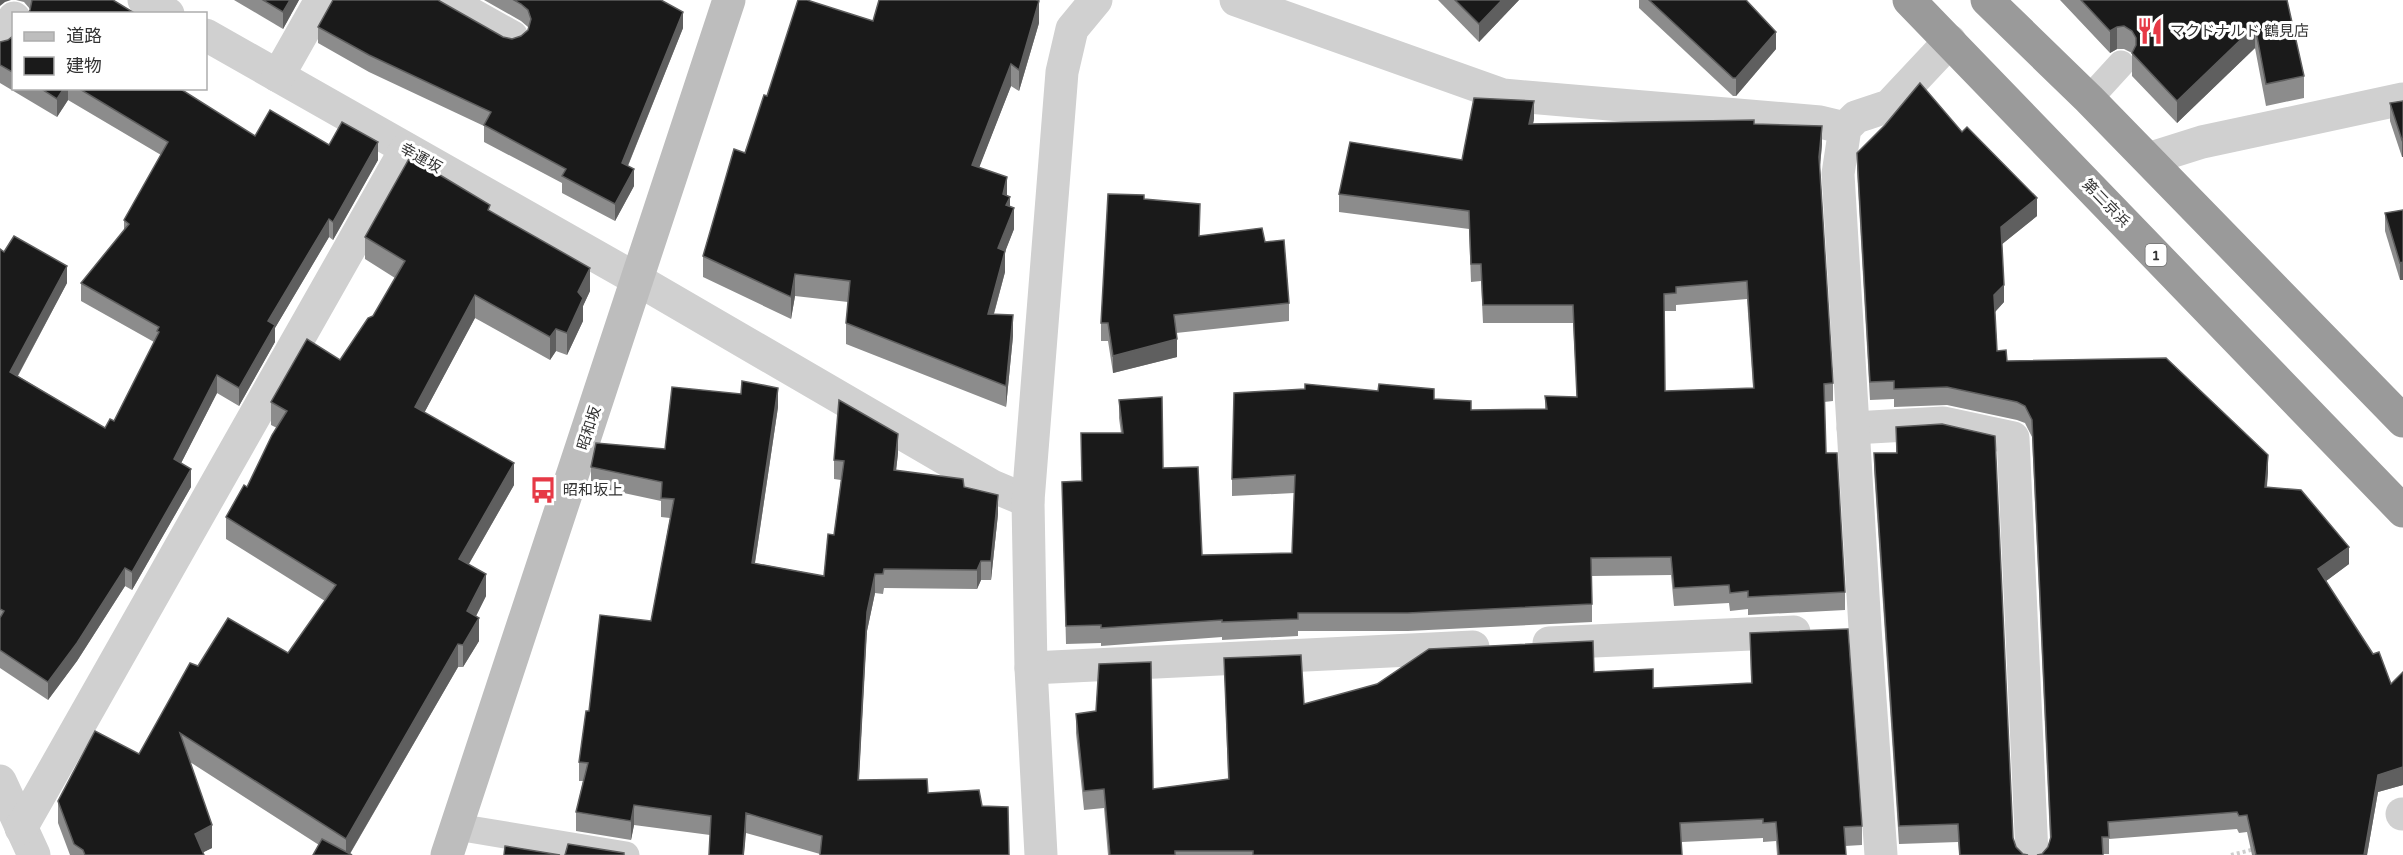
<svg xmlns="http://www.w3.org/2000/svg" width="2403" height="855" font-family="'Varela Round','Noto Sans JP',sans-serif">
	<rect width="100%" height="100%" fill="#fff"/>
	<g fill="none" stroke-linecap="round" stroke-linejoin="round">
		<path stroke="#cdcdcd" stroke-width="4" stroke-dasharray="3 3" stroke-linecap="butt" d="M2231,855l24,-6"/>
		<g stroke="#d0d0d0" stroke-width="27">
			<path d="M2089,99l32,-35"/>
			<path d="M457,827l169,28"/>
		</g>
		<g stroke="#d0d0d0" stroke-width="33">
			<path d="M144,0l24,14"/>
			<path d="M446,0l66,37"/>
			<path d="M1236,0l267,95 317,27 25,6"/>
			<path d="M206,35l432,245 354,206 36,15"/>
			<path d="M0,41l14,-23"/>
			<path d="M278,76l43,-76"/>
			<path d="M2148,159l54,-17 201,-43"/>
			<path d="M1853,428l90,-5 70,15 19,417"/>
			<path d="M1549,643l245,-11"/>
			<path d="M1031,668l442,-21"/>
			<path d="M0,781l34,74"/>
			<path d="M2402,814h1"/>
			<path d="M21,828l385,-679"/>
			<path d="M1041,855l-10,-187 -3,-167 34,-429 10,-43 24,-29"/>
			<path d="M1881,855l-16,-227 -27,-454 7,-46 11,-11 33,-11 61,-65"/>
		</g>
		<path stroke="#bdbdbd" stroke-width="33" d="M447,855l282,-855"/>
		<g stroke="#9a9a9a" stroke-width="33">
			<path d="M1909,0l494,511"/>
			<path d="M1987,0l102,99 314,322"/>
		</g>
	</g>
	<g fill="#8c8c8c" fill-rule="evenodd">
		<path d="M16,0h97l-83,9 -6,-7z"/>
		<path d="M234,0h65l-16,29z"/>
		<path d="M484,0h179l-1,1 21,27 -55,138 6,20 -19,35 -53,-28v-10l-78,-41v-16l-115,-54 -51,-29v-16l185,10 9,2 9,-3 7,-6v-3l-7,-6z"/>
		<path d="M1438,0h81l-40,42z"/>
		<path d="M1639,0h107l30,49 -40,47h-3l-94,-88z"/>
		<path d="M2060,0h227l17,76v22l-38,8 -11,-58 -78,75 -45,-47v-23l-8,-4h-7l-7,4z"/>
		<path d="M873,21l166,2 -20,68 -8,-5 -32,81 28,29 3,10 4,23 -9,22v21l-11,42 19,22 -7,71 -160,-63v-21l2,-21 -53,-6 -4,23 -88,-42v-21l64,-160z"/>
		<path d="M14,35v53h165l76,48 74,9 49,15 -45,80 -4,-3 -54,91v14l-36,64 -22,-13 -36,70 10,24 -59,103 -7,-4 -48,75 -29,39 -48,-32v-419l67,34 -49,93 87,52 9,-7 40,-79 -73,-41v-18l43,-52v-11l37,-65 -93,-55 -11,17 -57,-34v-41l8,-2z"/>
		<path d="M2403,101v56h-1l-12,-36v-18z"/>
		<path d="M1534,119l-1,5h221l68,20 -2,24 13,215v18l-9,1 2,51 19,139v18l-97,5v-6l-18,2 -1,-8 -55,3 -3,-31 -79,1v46l-184,9h-110v5l-76,4v-3l-121,9v-3l-35,1 -4,-162 19,-1 40,-48 -2,-15v-18l44,68 39,87 90,-2 2,-60 -62,3v-17l202,-80 37,11 74,-1v-13l32,1 -4,-74h-90l-2,-42 -10,1 -2,-53 -130,-17v-18l123,-34zM1747,299l6,89 -88,3 -1,-80h12v-6z"/>
		<path d="M1962,132l75,84 -35,28 2,58 -9,10 2,39 10,10 261,111 -1,15 82,77 -23,17 65,103 12,-12v113l-25,7 -11,63h-115l-5,-23 -8,1 -2,-4 -128,10v15h-67l6,-7 2,-8 -18,-402 -7,-14 -8,-3 -70,-15 -53,2v-8l-24,1 -13,-229v-18z"/>
		<path d="M1144,199l56,37 65,6 24,61v18l-113,12 1,24 -64,16 -5,-32h-7v-18z"/>
		<path d="M2403,210l-3,70 -15,-49v-18z"/>
		<path d="M490,211l100,80 -7,15v15l-16,34 -11,-4 -6,9 -75,-42 -51,95 90,72 -45,79 17,32 -10,20 3,25 -16,26h-5l-108,187 -31,-9 -129,-83 22,86 -9,4 1,3h-134l-12,-32v-22l81,-47 59,-88 90,-13 37,-52 -99,-62v-22l21,-30 30,-59 -6,-3v-23l69,-42 33,-44 22,-38 -30,-19v-22z"/>
		<path d="M778,407l-23,156 69,13 10,-41 7,-55 -7,-1v-19l64,-7 -2,17 68,17 34,27 -7,66h-10l-4,9 -93,-1 -1,6 -8,-1 -55,261 -74,-21 -36,2 -76,-10 -3,15 -55,-9v-19l7,-31h-4v-19l10,-51 62,-90 19,-103 -9,-1v-16l-70,-15v-19l74,-18z"/>
		<path d="M1896,427l120,420 7,7 5,1h-69l-1,-13 -59,2 -25,-374v-17h22z"/>
		<path d="M1750,633l112,193v19l-17,1 1,9h-69l-1,-14 -13,1v-4l-81,4v13h-574l-4,-47 -20,2 -8,-77v-19l77,75 75,-10 -4,-121 80,46 290,-32 59,16 98,-5z"/>
	</g>
	<g fill="#5f5f5f">
		<path d="M0,0h11l-6,2 -5,4z"/>
		<path d="M290,0h9l-16,29v-17z"/>
		<path d="M1502,0h17l-40,42v-18z"/>
		<path d="M1039,1v22l-20,68v-21z"/>
		<path d="M683,12v16l-61,152v-17z"/>
		<path d="M2255,26v22l-78,75v-22z"/>
		<path d="M2117,27v22l-7,4v-22z"/>
		<path d="M1776,32v17l-40,47v-18z"/>
		<path d="M1011,64v22l-39,100v-21z"/>
		<path d="M64,88h4v12l-11,17v-18z"/>
		<path d="M1534,101v18l-5,22v-17z"/>
		<path d="M1822,126v18l-3,31v-18z"/>
		<path d="M2403,139v18h-1v-17z"/>
		<path d="M378,142v18l-45,80v-18z"/>
		<path d="M634,169v17l-19,35v-17z"/>
		<path d="M1007,177v21l-4,-4z"/>
		<path d="M1010,197v20l4,-9v21l-16,41v-22l8,-43z"/>
		<path d="M2037,198v18l-36,29v-18z"/>
		<path d="M329,219v18l-54,91v14l-36,64v-18l29,-67z"/>
		<path d="M1005,251v21l-17,63v-21z"/>
		<path d="M2403,262v18h-3v-17z"/>
		<path d="M67,266v17l-57,107v-18z"/>
		<path d="M590,268v23l-7,15v15l-16,34v-22l11,-41z"/>
		<path d="M795,274v22l-4,23v-22z"/>
		<path d="M2004,285v17l-10,11v-18z"/>
		<path d="M475,295v23l-60,112v-23z"/>
		<path d="M1013,315v21l-7,71v-21z"/>
		<path d="M556,329v22l-6,9v-23z"/>
		<path d="M1177,339v18l-64,16v-17z"/>
		<path d="M217,375v18l-43,84v-18z"/>
		<path d="M778,388v19l-26,175v-19z"/>
		<path d="M898,434v19l-4,36v-19z"/>
		<path d="M2268,455v17l-3,32v-17z"/>
		<path d="M514,463v22l-55,96v-22z"/>
		<path d="M191,469v18l-59,103v-18z"/>
		<path d="M998,495v19l-7,66v-19z"/>
		<path d="M2349,547v17l-31,23v-18z"/>
		<path d="M981,561v19l-4,9v-19z"/>
		<path d="M125,568v18l-48,75 -29,39v-18z"/>
		<path d="M486,574v22l-19,38v-23z"/>
		<path d="M875,574v19l-8,38 -9,168v-19l9,-168z"/>
		<path d="M479,618v23l-16,26v-22z"/>
		<path d="M458,644v23l-109,188h-3v-16z"/>
		<path d="M2403,767v18l-25,7 -11,63h-3l14,-80z"/>
		<path d="M634,805v20l-3,15v-19z"/>
		<path d="M746,813v20l-2,22h-1z"/>
		<path d="M212,825v23l-14,7 -3,-21z"/>
	</g>
	<g fill="#1a1a1a" stroke="#5f5f5f" stroke-width="1.5" fill-rule="evenodd">
		<path d="M32,0h81l23,14h-108l2,-4z"/>
		<path d="M263,0h27l-7,12z"/>
		<path d="M333,0h105l65,37 9,2 9,-3 7,-6 3,-11 -3,-9 -7,-6 -7,-4h147l22,12 -61,151 12,6 -19,35 -53,-28 4,-7 -82,-44 7,-13 -122,-57 -51,-28z"/>
		<path d="M798,0h9l66,21 6,-21h157l3,1 -20,69 -8,-6 -39,101 35,12 -4,17 7,3 -4,8 8,3 -16,40 7,3 -17,63 25,1 -7,71 -160,-63 4,-42 -55,-7 -4,23 -88,-41 31,-107 11,4 19,-58 3,1z"/>
		<path d="M1455,0h47l-23,24z"/>
		<path d="M1649,0h97l30,32 -40,46h-3z"/>
		<path d="M2081,0h206l17,76 -38,8 -11,-58 -78,75 -45,-48 4,-8v-7l-4,-7 -8,-5 -7,1 -7,4z"/>
		<path d="M14,35v38l-14,-8v-23l8,-2z"/>
		<path d="M1920,83l42,49 5,-5 70,71 -36,29 3,58 -10,10 3,56 9,-1 1,11 159,-3 102,97 -3,32 36,3 48,57 -31,22 55,85 6,-2 12,32 12,-12v95l-25,8 -14,80h-108l-9,-40 -8,1 -2,-4 -129,10 1,15h-7l1,18h-66l5,-1 6,-7 3,-10 -19,-417 -7,-14 -8,-4 -70,-15 -53,2v-8l-24,1 -13,-229 28,-28z"/>
		<path d="M40,88h24l-7,11z"/>
		<path d="M78,88h101l76,48 15,-26 59,35 13,-23 36,20 -45,80 -4,-3 -61,102 7,4 -36,63 -22,-13 -43,84 17,10 -59,103 -7,-4 -48,75 -29,39 -48,-32v-32l4,-7 -4,-2v-360l4,3 10,-16 53,30 -57,106 95,56 5,-9 4,2 45,-89 -2,-1 2,-4 -78,-44 48,-59 -5,-4 44,-78z"/>
		<path d="M1474,98l60,3 -5,23 225,-4v4l68,2 -3,31 14,226 -9,1 2,69h11l8,139 -97,5v-6l-18,2 -1,-8 -55,3 -3,-31 -80,1 1,46 -184,9h-110v6l-76,3v-2l-121,8v-3l-35,1 -4,-144 20,-1 -1,-48h42l-4,-33 43,-3 1,71 35,-1 4,88 90,-2 3,-78 -63,4 2,-86 71,-4v-5l73,7 1,-7 55,5v10l37,2v9l76,-1 -2,-13 32,1 -4,-92h-90l-2,-41h-10l-2,-53 -130,-17 11,-52 112,18zM1747,281l7,107 -89,3 -1,-97 12,-1v-6z"/>
		<path d="M2403,101v38l-1,1 -12,-37z"/>
		<path d="M410,157l80,48 -2,5 102,58 -12,24 5,6 -16,35 -11,-4 -6,8 -75,-42 -60,112 99,56 -55,96 27,15 -19,37 12,7 -16,27 -5,-1 -112,195 -166,-106 32,92 -17,9 9,21h-119l-2,-5 -9,-6 -16,-43 37,-70 44,23 51,-91 8,3 30,-48 60,35 48,-68 -110,-68 18,-32 3,2 25,-52 15,-24 -16,-9 36,-63 33,21 28,-42 5,-2 32,-55 -40,-24z"/>
		<path d="M1108,194l36,1v4l56,5 -1,32 63,-8 3,14 19,-2 5,63 -115,12 3,24 -64,17 -5,-33h-7z"/>
		<path d="M2403,210v52l-3,1 -15,-50z"/>
		<path d="M742,381l36,7 -26,175 72,13 4,-42 6,1 10,-74 -10,-1 5,-60 59,34 -4,36 69,9 1,8 34,8 -7,66h-10l-4,9 -93,-1 -1,5h-8l-8,38 -9,168 69,-1 1,14 51,-3 3,16 26,1 1,48h-189l2,-19 -76,-23 -3,42h-34l2,-39 -77,-11 -3,16 -55,-9 12,-49 -9,-1 7,-51h3l11,-96 51,6 23,-122 -13,-1 1,-16 -71,-15 5,-24 69,6 7,-62 69,7z"/>
		<path d="M1942,424l53,12 18,402 3,9 7,7 5,1h-68l-2,-31 -59,2 -25,-373h23l-1,-26z"/>
		<path d="M1848,629l14,197 -18,1 2,28h-67l-3,-33 -13,1v-4l-83,4 2,32h-429v-4h-78v4h-65l-6,-66 -20,2 -8,-77 20,-3 3,-47 52,-2 2,127 76,-10 -5,-121 77,-3 3,49 73,-20 52,-35 164,-8 1,31 59,-3v19l99,-5 -2,-50z"/>
		<path d="M322,839l30,16h-39z"/>
		<path d="M568,844l56,9v2h-59z"/>
		<path d="M505,846l55,9h-56z"/>
	</g>
	<defs>
		<symbol id="restaurant-bare" viewBox="-9 -9 18 18"><path d="M-5-6h1v4h1v-4h1v4h1v-4h1v5L-1.5 .5V6h-2V.5L-5-1ZM5-6V6H3V1.5H1.5Q1.5-4 5-6Z" fill="#e63946" stroke="#fff" stroke-width="2.5" paint-order="stroke"/></symbol>
		<symbol id="bus-bare" viewBox="-9 -9 18 18"><path d="M-5-6H5V4H4V6H2V4H-2V6H-4V4H-5ZM-3.5-4V0h7V-4ZM-3.5 1.2v1.5H-2V1.2ZM2 1.2v1.5H3.5V1.2Z" fill="#e63946" stroke="#fff" stroke-width="2.5" paint-order="stroke"/></symbol>
	</defs>
	<g fill-rule="evenodd">
		<use href="#restaurant-bare" x="2131" y="12" width="38" height="38"/>
		<use href="#bus-bare" x="524" y="471" width="38" height="38"/>
	</g>
	<g text-anchor="middle" stroke-width="6" stroke-linejoin="round" paint-order="stroke">
		<rect fill="#fff" stroke="#707070" stroke-width="1.5" x="2145.5" y="244" width="21" height="22" rx="4.5"/>
		<g font-size="14" font-weight="bold" fill="#333">
			<text x="2156" y="260">1</text>
		</g>
		<g font-size="15" fill="#333" stroke="#fff" text-anchor="start">
			<text x="2170" y="36">マクドナルド 鶴見店</text>
			<text x="563" y="495">昭和坂上</text>
		</g>
		<g font-size="15" fill="#333" stroke="#fff">
			<text transform="translate(421 158) rotate(29)" y="5">幸運坂</text>
			<text transform="translate(2106 203) rotate(46)" y="5">第二京浜</text>
			<text transform="translate(589 428) rotate(-72)" y="5">昭和坂</text>
		</g>
	</g>
	<rect x="12" y="12" width="195" height="78" fill="#ffffff" stroke="#adadad" stroke-width="1.5"/>
	<rect x="24" y="32" width="30" height="9" fill="#bdbdbd" stroke="#adadad" stroke-width="1.5"/>
	<text x="66" y="42" font-size="18" fill="#333333">道路</text>
	<rect x="24" y="57" width="30" height="18" fill="#1a1a1a" stroke="#adadad" stroke-width="1.5"/>
	<text x="66" y="72" font-size="18" fill="#333333">建物</text>
</svg>
